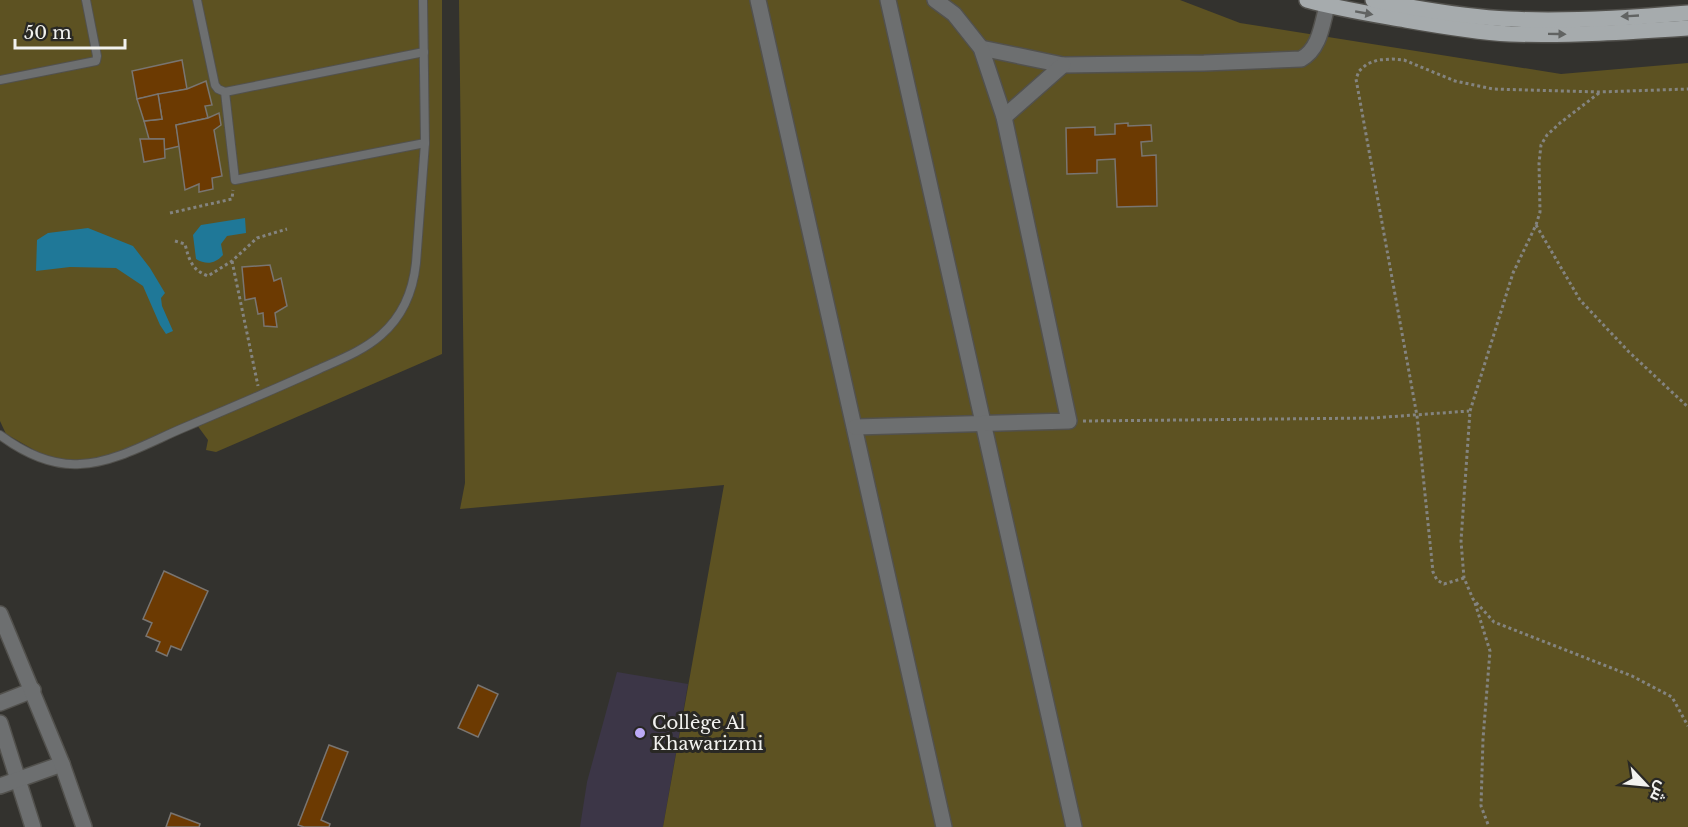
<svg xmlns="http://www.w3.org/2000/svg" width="1688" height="827" font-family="'Libre Baskerville',Cairo,serif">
	<rect width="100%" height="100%" fill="#33322e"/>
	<path fill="#3c3647" d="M617,672l71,12 -25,143h-83l7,-45z"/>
	<g fill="#5d5222">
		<path d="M0,0h442v354l-226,98 -10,-2 2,-10 -11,-15 -97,37 -50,-3 -44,-25 -6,-13z"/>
		<path d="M459,0h721l60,23 321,51 127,-11v764h-1025l61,-342 -264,24 5,-26z"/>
	</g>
	<g fill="#1f7898">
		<path d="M245,218l1,15 -19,3 -6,8 2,11c-8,9 -17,10 -27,4l-3,-24 8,-10z"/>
		<path d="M88,228l45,18 17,22 15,25 -4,5 1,8 11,25 -7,3 -6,-9 -17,-39 -27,-18 -46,-1 -34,4 1,-31 11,-7z"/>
	</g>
	<g fill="#6c3a02" stroke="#797571" stroke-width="1.5">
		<path d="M182,60l5,29 -50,10 -5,-28z"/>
		<path d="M206,81l6,24 -7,1 3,12 -32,7 4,21 -17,4 1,-11h-15l-5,-18 18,-2 -4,-25 29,-5z"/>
		<path d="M158,94l4,25 -18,2 -7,-22z"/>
		<path d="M219,113l2,12 -7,5 8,46 -10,2 1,11 -14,3v-8l-14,6 -9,-65 32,-7z"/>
		<path d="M1128,123v3l23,-1 1,16 -11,1 1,14 14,-1 1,51 -40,1 -2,-48 -18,1v13l-30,1 -1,-46 29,-1v8l20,-1v-10z"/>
		<path d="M140,139h24l1,19 -21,4z"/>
		<path d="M270,265l4,16 7,-3 6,28 -12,7 2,14 -13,-1 -1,-13 -5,1 -3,-16 -10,2 -3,-33z"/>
		<path d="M164,571l44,20 -27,59 -10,-4 -4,10 -11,-5 4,-9 -14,-6 6,-13 -9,-4z"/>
		<path d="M478,685l20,9 -20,43 -20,-9z"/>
		<path d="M329,745l19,7 -27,68 9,4 -1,3h-25l-6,-2z"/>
		<path d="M171,813l29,11 -1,3h-33z"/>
	</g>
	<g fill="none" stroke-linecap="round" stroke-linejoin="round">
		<defs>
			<g id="service">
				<path d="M197,0l18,85 3,4 7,3 10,88 190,-37"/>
				<path d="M0,80l96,-19 1,-5 -11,-56"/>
				<path d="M225,92l199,-40"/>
				<path d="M0,435c23,17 50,31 80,29 34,-1 72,-23 103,-36 45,-19 90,-38 134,-58 22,-10 46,-19 64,-35 22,-19 32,-44 35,-72l9,-120 -2,-143"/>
			</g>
			<g id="minor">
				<path d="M758,0l186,827"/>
				<path d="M888,0l186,827"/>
				<path d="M981,48l82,17 141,-2 97,-4c19,-10 21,-35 26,-53"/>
				<path d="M1004,117l59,-52"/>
				<path d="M855,427l214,-6 -65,-304 -23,-69 -27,-34 -19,-14"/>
				<path d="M0,703l33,-13"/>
				<path d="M0,723l33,104"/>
				<path d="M0,786l62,-22"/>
			</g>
			<path id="tertiary" d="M0,614l62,150 22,63"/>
			<g id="primary">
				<path d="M1307,0c32,9 65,14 99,20 34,6 69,12 104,14 59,2 119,-2 178,-6"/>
				<path d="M1373,0c45,9 91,17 136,19 59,3 120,-1 179,-6"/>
			</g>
		</defs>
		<use href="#service" stroke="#52514d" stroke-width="10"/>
		<use href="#minor" stroke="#52514d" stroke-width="18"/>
		<use href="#tertiary" stroke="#52514d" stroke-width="18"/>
		<use href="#primary" stroke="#52514d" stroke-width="18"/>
		<g stroke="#848480" stroke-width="3" stroke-dasharray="3 3" stroke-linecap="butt">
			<path d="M1599,93l-39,30 -13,12 -6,10 -2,18 1,49 -4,13 -23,48 -43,138 -9,130 3,37 9,21 21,23 138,54 40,21 16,29"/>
			<path d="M170,213l62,-14 1,-9"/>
			<path d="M1536,225l44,75 49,52 59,55"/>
			<path d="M175,241l10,3c4,16 7,26 23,32l24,-15 25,-23 30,-9"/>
			<path d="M232,261l26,125"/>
			<path d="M1083,421l290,-3 96,-7"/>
			<path d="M1464,578l-20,6 -7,-4 -4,-8 -16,-156 -61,-337 3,-8 8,-7 11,-4 14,-1 12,1 51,21 38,8 106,3 89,-3"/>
			<path d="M1475,603l15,48 -7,88 -2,67 8,21"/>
		</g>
		<use href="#service" stroke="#6d6f70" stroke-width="8"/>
		<use href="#minor" stroke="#6d6f70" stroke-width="15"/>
		<use href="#tertiary" stroke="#6d6f70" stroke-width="15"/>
		<use href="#primary" stroke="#a6abad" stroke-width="15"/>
	</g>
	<defs><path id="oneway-solid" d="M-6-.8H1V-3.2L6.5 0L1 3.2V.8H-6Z" transform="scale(1.5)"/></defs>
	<g fill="#616362">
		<use href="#oneway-solid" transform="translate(1364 13) rotate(10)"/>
		<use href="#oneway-solid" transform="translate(1630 16) rotate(177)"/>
		<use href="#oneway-solid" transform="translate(1557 34) rotate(1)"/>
	</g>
	<circle fill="#bcaaf6" stroke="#292824" stroke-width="2" cx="640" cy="733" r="6"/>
	<g text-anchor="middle" stroke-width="6" stroke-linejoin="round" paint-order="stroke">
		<g font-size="18" fill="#f2f2ef" stroke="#292824" text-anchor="start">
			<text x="652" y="729">Collège Al<tspan x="652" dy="21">Khawarizmi</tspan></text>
		</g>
	</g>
	<g transform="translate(1646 785) rotate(116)" stroke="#292824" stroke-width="4.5" paint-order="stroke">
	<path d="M0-4.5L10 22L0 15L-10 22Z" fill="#f2f2ef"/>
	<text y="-9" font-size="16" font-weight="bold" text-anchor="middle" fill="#f2f2ef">ش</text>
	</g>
	<path d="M15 39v9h110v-9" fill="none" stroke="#f2f2ef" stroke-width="3"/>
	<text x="24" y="39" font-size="18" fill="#f2f2ef" stroke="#292824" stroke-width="4.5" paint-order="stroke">50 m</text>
</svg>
